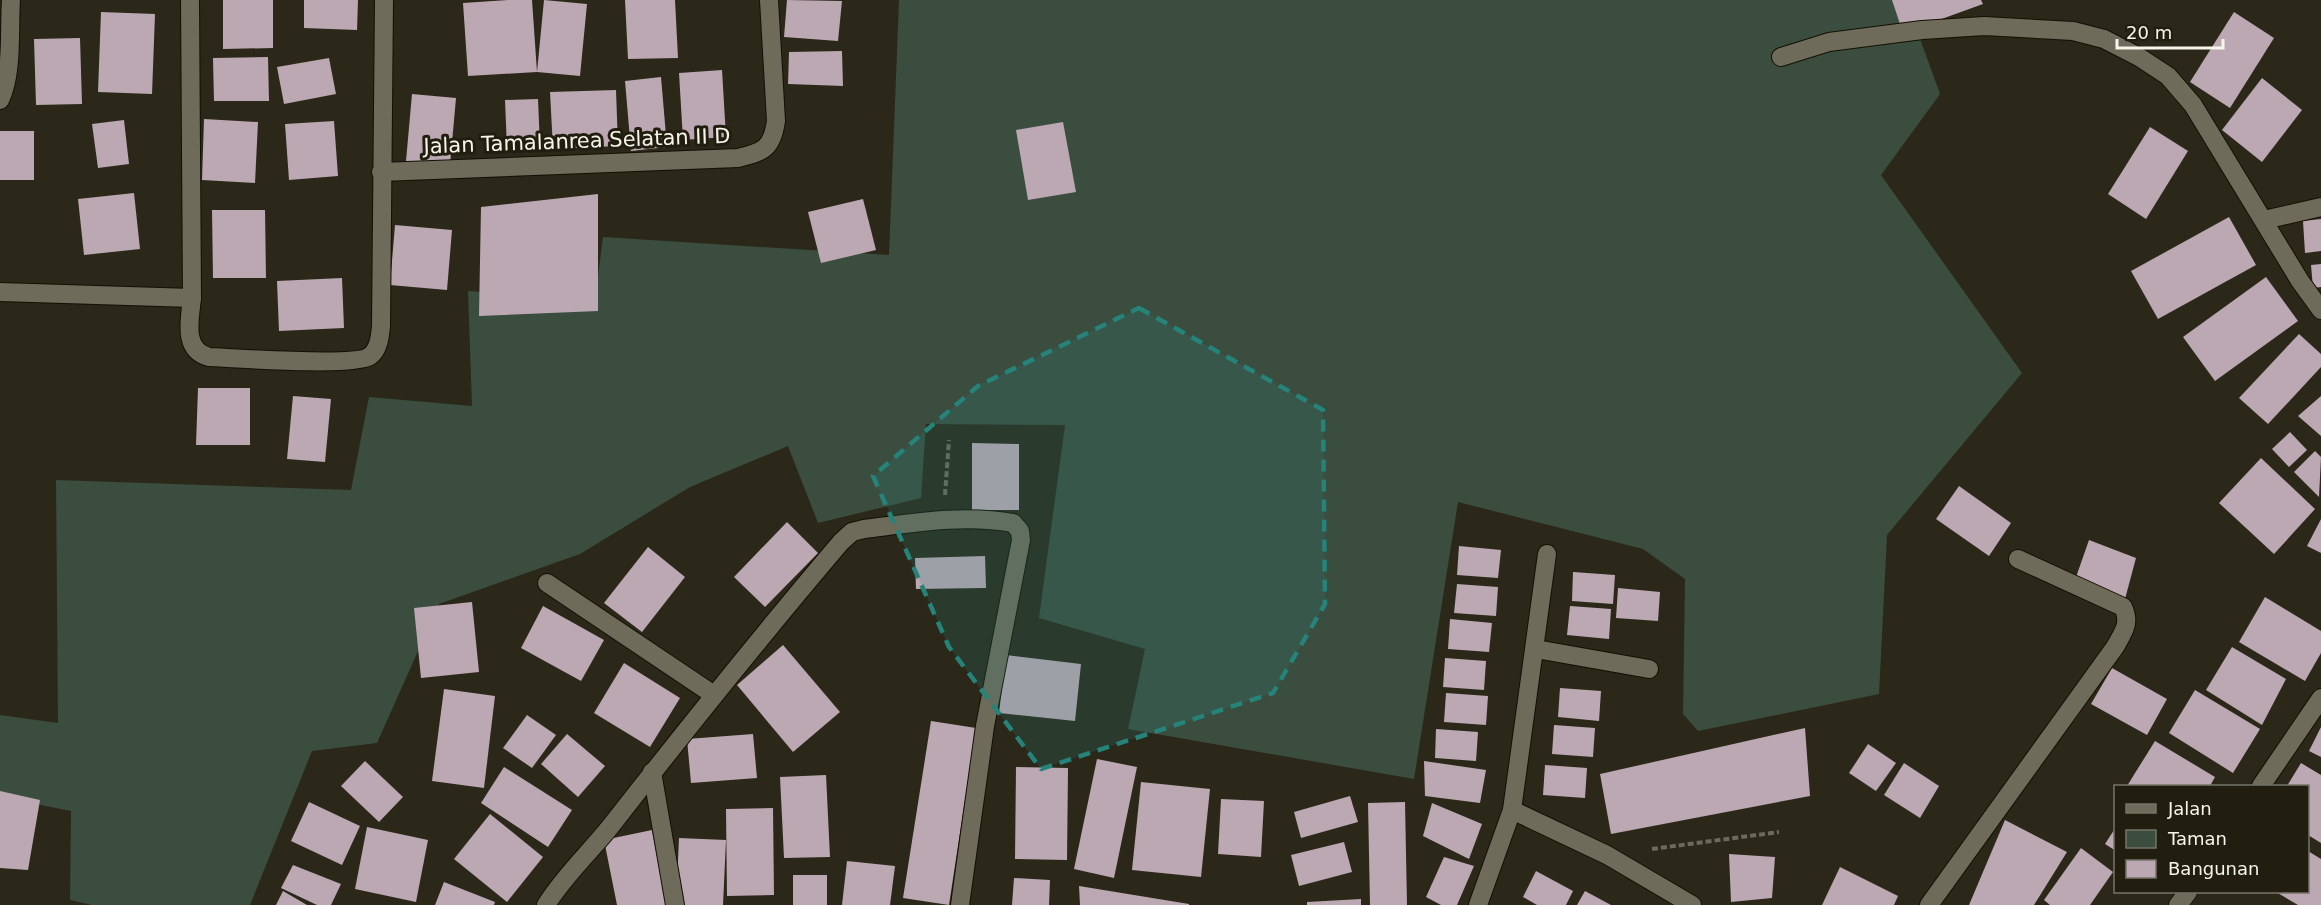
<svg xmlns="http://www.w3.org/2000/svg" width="2321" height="905" font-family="'DejaVu Sans',sans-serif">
	<rect width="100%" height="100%" fill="#2b2819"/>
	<path fill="#3a4d3f" d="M899,0h1007l34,94 -59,81 141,198 -135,162 -8,159 -181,37 -15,-17 2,-135 -42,-30 -185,-47 -44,277 -286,-50 17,-80 -106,-31 26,-193 -139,-1 -5,74 -103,25 -30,-77 -98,41 -110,67 -141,50 -62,139 -65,8 -62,154h-158l-22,-5 1,-89 -71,-14v-82l58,8 -2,-243 295,10 18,-93 103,9 -4,-115 127,9 8,-63 286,18z"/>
	<g fill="#bba8b3">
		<path d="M223,0h50v48l-50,1z"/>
		<path d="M304,0h54l-1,30 -53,-2z"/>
		<path d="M508,0h24l5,72 7,-72 43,4 -7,72 -43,-4 -69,4 -5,-73z"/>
		<path d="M625,0h50l3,58 -50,1z"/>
		<path d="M787,0l55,1 -4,40 -54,-4z"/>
		<path d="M1892,0h89l2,4 -80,29z"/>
		<path d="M101,12l54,2 -3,80 -54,-2z"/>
		<path d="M2234,12l40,26 -44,70 -40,-26z"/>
		<path d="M80,38l2,66 -46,1 -2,-66z"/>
		<path d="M842,51l1,35 -55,-2 1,-32z"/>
		<path d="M268,57l1,44h-55l-1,-43z"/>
		<path d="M329,58l7,36 -52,10 -7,-37z"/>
		<path d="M722,70l4,67 -43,3 -4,-67z"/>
		<path d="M661,77l6,70 -36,4 -6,-70z"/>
		<path d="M2262,78l40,32 -40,52 -40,-32z"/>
		<path d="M616,90l2,56 -65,3 -3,-57z"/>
		<path d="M412,94l44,4 -6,67 -44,-4z"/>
		<path d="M538,99l2,48 -33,2 -2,-49z"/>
		<path d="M204,119l54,3 -3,61 -53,-3z"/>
		<path d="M124,120l5,44 -31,4 -6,-44z"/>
		<path d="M334,121l4,55 -49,4 -4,-56z"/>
		<path d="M1063,122l13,70 -48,8 -12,-70z"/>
		<path d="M2150,127l38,24 -42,68 -38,-25z"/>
		<rect x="0" y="131" width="34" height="49"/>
		<path d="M134,193l6,56 -56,6 -6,-56z"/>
		<path d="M598,194v117l-119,5 2,-109z"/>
		<path d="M863,199l13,51 -55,13 -13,-51z"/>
		<path d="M212,210h53l1,68h-53z"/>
		<path d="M2229,217l27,48 -98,54 -27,-48z"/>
		<path d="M2321,219v32l-16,2 -2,-32z"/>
		<path d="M395,225l57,5 -5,60 -57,-5z"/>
		<path d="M2321,264v23l-8,1 -2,-23z"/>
		<path d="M2266,277l32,44 -83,60 -32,-44z"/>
		<path d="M342,278l2,50 -65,3 -2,-50z"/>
		<path d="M2299,334l22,20v13l-53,57 -29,-26z"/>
		<path d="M198,388h52v57h-54z"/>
		<path d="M293,396l38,3 -6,63 -38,-3z"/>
		<path d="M2321,396v40l-23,-20z"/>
		<path d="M2290,432l17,18 -18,17 -17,-18z"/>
		<path d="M972,443l47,1v66h-47z"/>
		<path d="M2315,451l6,6 -2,40 -25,-25z"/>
		<path d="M2261,458l54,51 -41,45 -55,-51z"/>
		<path d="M1959,486l52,37 -22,33 -53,-37z"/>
		<path d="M2321,519v34l-14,-7z"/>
		<path d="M787,522l31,31 -53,54 -31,-30z"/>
		<path d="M2089,540l47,18 -11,41 -50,-19z"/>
		<path d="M1459,546l42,4 -3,28 -41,-3z"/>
		<path d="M648,547l37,30 -43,55 -38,-29z"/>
		<path d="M985,556l1,32 -70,1 -1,-31z"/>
		<path d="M1573,572l42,3 -2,29 -41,-3z"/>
		<path d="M1457,584l41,3 -2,29 -42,-3z"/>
		<path d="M1618,588l42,4 -2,29 -42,-3z"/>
		<path d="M2265,597l56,34v22l-16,28 -66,-39z"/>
		<path d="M472,602l7,70 -58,6 -7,-70z"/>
		<path d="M543,606l61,34 -23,41 -60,-33z"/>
		<path d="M1570,606l41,3 -2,30 -42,-4z"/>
		<path d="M1450,619l42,4 -3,29 -41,-3z"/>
		<path d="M783,645l57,67 -47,40 -56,-67z"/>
		<path d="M2232,647l54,32 -24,46 -56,-35z"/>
		<path d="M1006,655l75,9 -6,57 -76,-8z"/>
		<path d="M1445,658l41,3 -2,29 -41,-3z"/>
		<path d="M624,663l56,35 -30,49 -56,-34z"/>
		<path d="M2112,668l55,31 -20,36 -56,-31z"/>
		<path d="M1560,688l41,3 -2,30 -41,-4z"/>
		<path d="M444,689l51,7 -11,92 -52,-7z"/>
		<path d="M2195,690l65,39 -27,44 -64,-40z"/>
		<path d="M1446,693l42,3 -2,29 -42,-3z"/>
		<path d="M527,715l29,20 -24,33 -29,-20z"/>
		<path d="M931,721l45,7 -27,177 -46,-7z"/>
		<path d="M1554,725l41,3 -2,29 -41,-3z"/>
		<path d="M2321,727v30l-12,-6z"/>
		<path d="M1805,728l5,68 -199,38 -11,-60z"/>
		<path d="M1436,729l42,3 -2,29 -41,-3z"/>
		<path d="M567,734l38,32 -27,31 -37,-33z"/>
		<path d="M753,734l4,44 -66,5 -4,-44z"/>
		<path d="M2155,741l60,36 -5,9h-83z"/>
		<path d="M1868,744l28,19 -20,28 -27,-18z"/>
		<path d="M1097,759l40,8 -23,111 -40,-9z"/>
		<path d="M365,761l38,36 -24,25 -38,-36z"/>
		<path d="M1424,761l62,9 -6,33 -55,-7z"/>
		<path d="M1904,763l35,23 -19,32 -36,-23z"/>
		<path d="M2301,763l20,12v68l-13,-8v-49h-21z"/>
		<path d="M1545,765l42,3 -2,30 -42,-3z"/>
		<path d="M504,767l68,43 -24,37 -67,-44z"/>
		<path d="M1016,767l52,1 -1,92 -52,-1z"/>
		<path d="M826,775l4,82 -46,1 -4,-81z"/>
		<path d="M1141,782l69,7 -9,88 -69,-7z"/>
		<path d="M0,791l40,9 -12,70 -28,-2z"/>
		<path d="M1350,796l8,26 -57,16 -7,-26z"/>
		<path d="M1221,799l43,2 -3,56 -43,-3z"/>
		<path d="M309,802l51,24 -18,39 -51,-24z"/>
		<path d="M1405,802l2,103h-37l-2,-102z"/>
		<path d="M1432,803l50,21 -13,35 -46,-23z"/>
		<path d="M773,808l1,87 -47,1 -1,-87z"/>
		<path d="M490,814l53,43 -36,45 -53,-43z"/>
		<path d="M2005,820l62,32 -33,53h-65z"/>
		<path d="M367,827l61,13 -12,62 -61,-13z"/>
		<path d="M2116,827v24l-11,-7z"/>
		<path d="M652,830l14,75h-49l-13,-65z"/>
		<path d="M679,838l47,2 -3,65h-47z"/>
		<path d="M1344,842l8,30 -53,14 -8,-31z"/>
		<path d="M2081,848l32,24 -23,33h-40l-6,-5z"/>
		<path d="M2308,851l13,8v46h-23l-22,-13h32z"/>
		<path d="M1729,854l46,3 -3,41 -41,4z"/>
		<path d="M1444,857l30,9 -17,39h-16l-15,-8z"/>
		<path d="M847,861l48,5 -5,39h-48z"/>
		<path d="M293,865l48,19 -10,21h-14l-36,-17z"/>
		<path d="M1840,867l58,29 -4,9h-72z"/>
		<path d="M1536,871l37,20 -7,14h-29l-14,-8z"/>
		<rect x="793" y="875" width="34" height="30"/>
		<path d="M1014,878l36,2 -1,25h-37z"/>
		<path d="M444,882l51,20 -1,3h-59z"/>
		<path d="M1079,886l110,18v1h-109z"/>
		<path d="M283,891l24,14h-31z"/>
		<path d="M1585,891l26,14h-34z"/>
		<path d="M1361,899v6h-54v-3z"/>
	</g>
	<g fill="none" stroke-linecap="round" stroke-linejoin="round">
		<defs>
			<g id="street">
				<path d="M190,0l2,298c-2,21 -10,52 17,59 25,1 146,10 161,-1 9,-7 10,-20 11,-30l3,-326"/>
				<path d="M1781,57l48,-15 93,-12 62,-4 89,5 31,8 35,18 29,19 25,29 107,176 21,29"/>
				<path d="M0,100c13,-26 9,-71 11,-100"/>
				<path d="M381,172l357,-14c25,-6 34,-9 38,-37l-7,-121"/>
				<path d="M2264,220l57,-13"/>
				<path d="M0,292l192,6"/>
				<path d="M547,583l167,112"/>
				<path d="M1536,649l113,20"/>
				<path d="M652,772l23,133"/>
				<path d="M2261,786l60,-88"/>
				<path d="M1512,810l95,45 85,50"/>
				<path d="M546,905c18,-29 43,-52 64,-78 75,-96 152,-192 231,-285l11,-10 12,-3c49,-6 100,-15 149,-6l7,8 1,9 -36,186 -25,179"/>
				<path d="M1478,905l34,-95 35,-256"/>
				<path d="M1929,905l186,-258c8,-14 16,-24 8,-40l-105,-48"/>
				<path d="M2178,905l10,-13"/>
			</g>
		</defs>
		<use href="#street" stroke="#131004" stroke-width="20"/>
		<g stroke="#6c6a5c" stroke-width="4" stroke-dasharray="6 3" stroke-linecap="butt">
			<path d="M945,495l4,-55"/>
			<path d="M1652,849l127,-17"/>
		</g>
		<use href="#street" stroke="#6e6b5a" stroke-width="18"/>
	</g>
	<path fill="#26837a" fill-opacity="0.2" stroke="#26837a" stroke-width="4.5" stroke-dasharray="12 8" stroke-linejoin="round" d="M1139,308l184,102 2,194 -52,89 -232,76 -92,-122 -76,-171 105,-90z"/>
	<g text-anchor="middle" stroke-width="6" stroke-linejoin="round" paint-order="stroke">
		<g font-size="21" fill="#f6f5eb" stroke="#211e0f">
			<text transform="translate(577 141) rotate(-2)" y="7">Jalan Tamalanrea Selatan II D</text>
		</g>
	</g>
	<rect x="2114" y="785" width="195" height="108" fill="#211e0f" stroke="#767467" stroke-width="1.5"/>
	<rect x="2126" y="804" width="30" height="9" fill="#6e6b5a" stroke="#767467" stroke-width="1.5"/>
	<text x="2168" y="815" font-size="18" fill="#f6f5eb">Jalan</text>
	<rect x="2126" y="830" width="30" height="18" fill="#3a4d3f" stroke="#767467" stroke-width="1.5"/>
	<text x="2168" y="845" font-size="18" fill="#f6f5eb">Taman</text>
	<rect x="2126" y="860" width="30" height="18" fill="#bba8b3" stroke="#767467" stroke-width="1.5"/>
	<text x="2168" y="875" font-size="18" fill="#f6f5eb">Bangunan</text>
	<path d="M2117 39v9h106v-9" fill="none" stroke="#f6f5eb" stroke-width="3"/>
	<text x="2126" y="39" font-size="18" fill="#f6f5eb" stroke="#211e0f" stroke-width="4.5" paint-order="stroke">20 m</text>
</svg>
